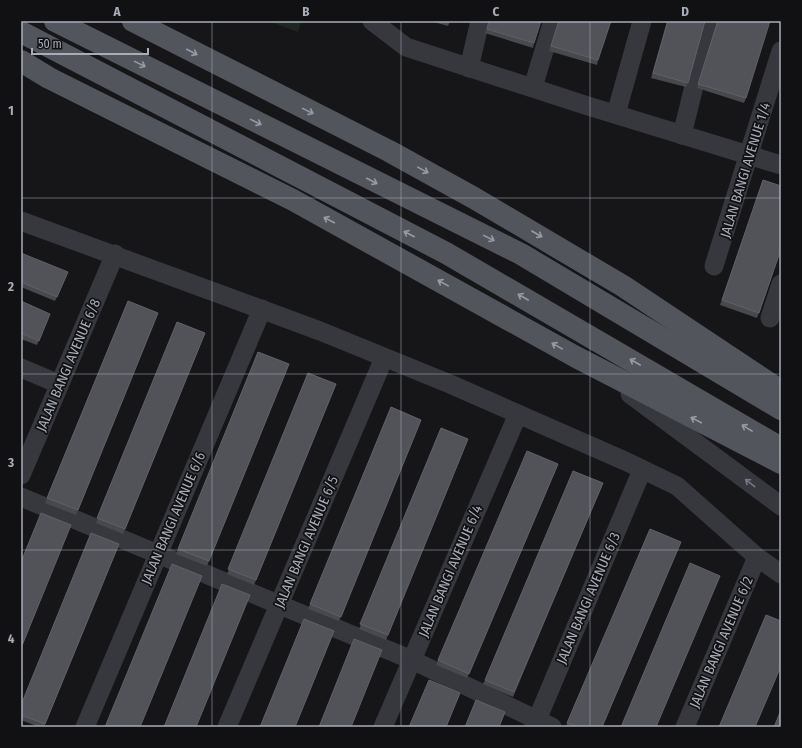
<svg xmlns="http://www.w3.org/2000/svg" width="802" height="748" font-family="'Fira Sans Condensed',sans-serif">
	<rect width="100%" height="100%" fill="#161618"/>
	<path fill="#1e261f" d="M268,21h33l-3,11z"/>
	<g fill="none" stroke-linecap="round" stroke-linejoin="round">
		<g stroke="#37383d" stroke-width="19">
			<path d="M372,21l34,26 182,59 193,59"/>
			<path d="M469,68l11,-47"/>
			<path d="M533,87l20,-66"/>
			<path d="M616,114l26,-93"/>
			<path d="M682,135l28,-114"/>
			<path d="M21,221l299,110 130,53 175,77 52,25 80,71 24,17"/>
			<path d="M714,266l67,-215"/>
			<path d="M770,318l11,-34"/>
			<path d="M21,368l38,16"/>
			<path d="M630,394l151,112"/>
			<path d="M21,475l94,-221"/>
			<path d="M21,497l391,163 140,67"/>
			<path d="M85,727l177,-418"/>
			<path d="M227,727l157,-369"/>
			<path d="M383,727l135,-313"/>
			<path d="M534,727l108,-257"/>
			<path d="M685,727l72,-170"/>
		</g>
		<g stroke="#53555c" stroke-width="22">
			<path d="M55,21l466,233 260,155"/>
			<path d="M133,21l256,130 85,47 149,88 158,105"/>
			<path d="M21,32l425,221 335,195"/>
			<path d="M21,61l28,17 244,122 283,157 205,106"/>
		</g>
	</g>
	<g fill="#47494d">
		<path d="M430,21h20l-2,5z"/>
		<path d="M489,21l45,22 -1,5 -48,-15z"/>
		<path d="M558,21l40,39 -1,5 -48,-14z"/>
		<path d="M667,21h38l-19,66 -35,-9z"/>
		<path d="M717,21l29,77 -2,5 -47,-15z"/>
		<path d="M763,180l18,69 -24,69 -37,-13z"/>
		<path d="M21,253l45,24 -11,24 -34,-14z"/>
		<path d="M21,301l27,17 -11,27 -16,-6z"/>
		<path d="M128,301l30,12 -82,202 -31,-12z"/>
		<path d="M177,322l28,11 -82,201 -27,-11z"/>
		<path d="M258,352l31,12 -82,202 -31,-12z"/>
		<path d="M308,373l28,11 -82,201 -27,-11z"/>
		<path d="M391,407l30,13 -82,201 -31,-12z"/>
		<path d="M441,428l27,11 -82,201 -27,-11z"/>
		<path d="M558,464l-91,214 -31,-13 2,-5z"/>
		<path d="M603,483l-90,214 -30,-13 2,-4z"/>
		<path d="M119,544l-75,183h-5l-18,-7v-15z"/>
		<path d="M567,723l35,4h-36z"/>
	</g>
	<g fill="#525359" stroke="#5f6168">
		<path d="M489,21h52l-7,22 -47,-14z"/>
		<path d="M559,21h52l-13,39 -47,-14z"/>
		<path d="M668,21h37l-17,62 -35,-10z"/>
		<path d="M718,21h52l-24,77 -48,-14z"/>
		<path d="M763,180l18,6v63l-22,64 -37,-13z"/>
		<path d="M21,253l47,19 -11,25 -36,-15z"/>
		<path d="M21,301l29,13 -11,27 -18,-8z"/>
		<path d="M128,301l30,12 -80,197 -31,-12z"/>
		<path d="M177,322l28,11 -80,196 -28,-11z"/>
		<path d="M258,352l31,12 -80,197 -31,-12z"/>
		<path d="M308,373l28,11 -80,196 -28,-11z"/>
		<path d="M391,407l30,13 -80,197 -31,-13z"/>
		<path d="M441,428l27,11 -80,196 -28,-11z"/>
		<path d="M527,451l31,13 -89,210 -31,-14z"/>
		<path d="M573,471l30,12 -89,209 -29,-12z"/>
		<path d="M41,513l30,12 -50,123v-86z"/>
		<path d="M650,529l31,13 -79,185h-24l-11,-4z"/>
		<path d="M91,533l28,11 -74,180 -24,-9v-10z"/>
		<path d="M690,563l30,13 -64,151h-35z"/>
		<path d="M172,564l30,12 -62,151h-35z"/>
		<path d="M222,584l28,11 -54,132h-32z"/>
		<path d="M766,615l15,6v45l-26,61h-36z"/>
		<path d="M304,619l30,12 -39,96h-35z"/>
		<path d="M354,639l28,11 -31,77h-32z"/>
		<path d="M429,680l31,13 -14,34h-37z"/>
		<path d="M476,700l29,12 -6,15h-34z"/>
		<path d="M781,710v17h-7z"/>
	</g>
	<defs><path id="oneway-shaft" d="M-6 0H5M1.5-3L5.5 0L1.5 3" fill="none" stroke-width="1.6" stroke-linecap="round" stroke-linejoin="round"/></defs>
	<g stroke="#979ba6">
		<use href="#oneway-shaft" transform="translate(192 52) rotate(27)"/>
		<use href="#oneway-shaft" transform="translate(140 64) rotate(26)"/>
		<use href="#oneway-shaft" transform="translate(308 111) rotate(26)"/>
		<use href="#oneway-shaft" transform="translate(256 122) rotate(26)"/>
		<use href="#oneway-shaft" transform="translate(423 170) rotate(29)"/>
		<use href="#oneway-shaft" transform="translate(372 181) rotate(27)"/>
		<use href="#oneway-shaft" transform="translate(329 220) rotate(-152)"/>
		<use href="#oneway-shaft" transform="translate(409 234) rotate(-153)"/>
		<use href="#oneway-shaft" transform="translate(537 234) rotate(30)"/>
		<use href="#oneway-shaft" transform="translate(489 238) rotate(26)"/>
		<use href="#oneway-shaft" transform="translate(443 283) rotate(-151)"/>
		<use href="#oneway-shaft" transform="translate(523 297) rotate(-150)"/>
		<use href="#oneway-shaft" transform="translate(557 346) rotate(-151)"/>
		<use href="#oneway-shaft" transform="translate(635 362) rotate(-150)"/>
		<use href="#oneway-shaft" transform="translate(696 420) rotate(-152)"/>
		<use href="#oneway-shaft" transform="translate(747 428) rotate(-149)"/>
	</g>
	<use stroke="#757881" href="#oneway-shaft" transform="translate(750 483) rotate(-142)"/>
	<path fill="none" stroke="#a8adb8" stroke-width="1" stroke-opacity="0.55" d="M212,21v706M401,21v706M590,21v706M21,198h760M21,374h760M21,550h760"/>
	<g text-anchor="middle" stroke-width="3.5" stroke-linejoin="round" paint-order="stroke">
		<g font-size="14" fill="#a8adb8" stroke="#111113">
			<text transform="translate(745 170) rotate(-73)" y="5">JALAN BANGI AVENUE 1/4</text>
			<text transform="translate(68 365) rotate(-67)" y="5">JALAN BANGI AVENUE 6/8</text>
			<text transform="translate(173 518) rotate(-67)" y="5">JALAN BANGI AVENUE 6/6</text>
			<text transform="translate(306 542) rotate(-67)" y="5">JALAN BANGI AVENUE 6/5</text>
			<text transform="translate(450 571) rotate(-67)" y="5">JALAN BANGI AVENUE 6/4</text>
			<text transform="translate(588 598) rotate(-67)" y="5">JALAN BANGI AVENUE 6/3</text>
			<text transform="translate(721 642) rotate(-67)" y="5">JALAN BANGI AVENUE 6/2</text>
		</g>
	</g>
	<rect width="802" height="748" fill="none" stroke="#111113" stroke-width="44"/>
	<path d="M32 48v6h116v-6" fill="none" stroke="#a8adb8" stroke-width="2"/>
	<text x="38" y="48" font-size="12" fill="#a8adb8" stroke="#111113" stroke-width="3" paint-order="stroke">50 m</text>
	<rect x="22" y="22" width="758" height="704" fill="none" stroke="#a8adb8" stroke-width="1.5"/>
	<g font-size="13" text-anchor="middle" font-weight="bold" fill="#a8adb8">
		<text x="117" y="16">A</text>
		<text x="306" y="16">B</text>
		<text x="496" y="16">C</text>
		<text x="685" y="16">D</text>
		<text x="11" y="115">1</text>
		<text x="11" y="291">2</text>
		<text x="11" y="467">3</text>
		<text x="11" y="643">4</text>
	</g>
</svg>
